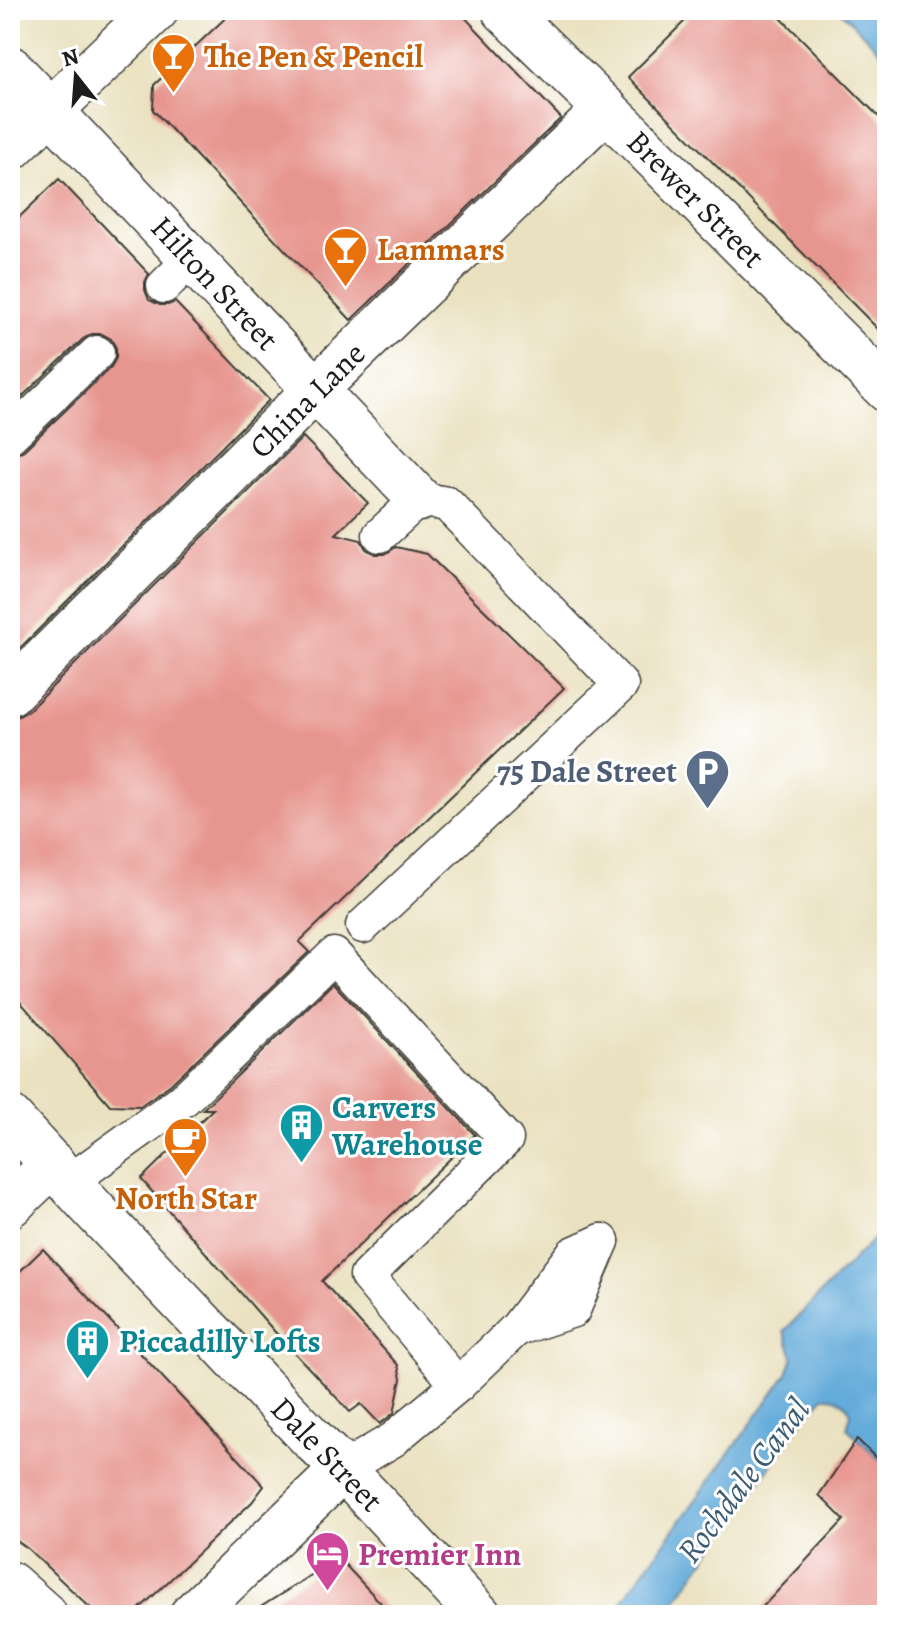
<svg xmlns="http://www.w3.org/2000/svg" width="897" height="1625" font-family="Alegreya,serif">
	<rect width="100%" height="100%" fill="#fff"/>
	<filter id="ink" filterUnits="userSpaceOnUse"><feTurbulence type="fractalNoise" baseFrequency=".0125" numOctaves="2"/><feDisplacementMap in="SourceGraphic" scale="16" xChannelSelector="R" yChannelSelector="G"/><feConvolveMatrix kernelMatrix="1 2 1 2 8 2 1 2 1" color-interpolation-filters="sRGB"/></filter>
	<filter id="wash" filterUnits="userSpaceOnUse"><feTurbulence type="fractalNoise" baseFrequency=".006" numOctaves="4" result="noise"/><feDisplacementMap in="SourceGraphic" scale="32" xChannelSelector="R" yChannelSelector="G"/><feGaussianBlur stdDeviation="1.8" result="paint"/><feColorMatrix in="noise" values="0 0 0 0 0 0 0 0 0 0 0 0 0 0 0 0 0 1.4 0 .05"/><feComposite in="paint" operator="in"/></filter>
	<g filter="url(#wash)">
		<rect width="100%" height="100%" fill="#eae1c0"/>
		<g fill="#63abda" stroke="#40647b" stroke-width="2">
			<path d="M839,10h48v48z"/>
			<path d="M887,1225v242l-40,-39 4,-15c-7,-12 -14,-17 -27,-16l-19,20 -139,198h-54l175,-241 6,-17 -9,-26z"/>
		</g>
		<g id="blocks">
			<g fill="#e7968f">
				<path d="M234,10h224l103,108 -210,202 -198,-210 1,-25z"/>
				<path d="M696,10h77l114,115v213l-259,-261z"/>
				<path d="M59,179l90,95 -4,8v8l4,10 11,5h8l7,-3 94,98 -259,258v-203h5l9,-5 87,-83 5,-9v-10l-5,-9 -9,-5h-10l-9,5 -73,69v-182z"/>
				<path d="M303,437l65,66 -32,31 25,6 5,9 9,5h10l11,-7 31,7 137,134 -265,254 10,10 -138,132 -31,22 -30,-1 -100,-115v-273h7l11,-6z"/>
				<path d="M333,983l142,152 -153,146 76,84 3,14 -7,34 -14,11 -19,-20 -11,8 -75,-80 -134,-153 72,-70h-10z"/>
				<path d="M43,1249l221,237 -12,16 -119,113h-35l-70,-66 -18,-13v-255z"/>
				<path d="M857,1439l30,30v146h-132l89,-95 -25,-25z"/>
				<path d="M335,1554l57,61h-144l68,-43z"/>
			</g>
		</g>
	</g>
	<g filter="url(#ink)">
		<use href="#blocks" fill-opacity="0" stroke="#3b3a35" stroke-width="2"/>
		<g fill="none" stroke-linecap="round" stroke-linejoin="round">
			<defs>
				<g id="service">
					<path d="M164,286l27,-27"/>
					<path d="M10,436l87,-83"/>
					<path d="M363,926l258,-241 -174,-181 -28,-5 -39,36"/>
					<path d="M69,1182l115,-83 150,-144 172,184 -139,137 91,109"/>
					<path d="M516,1329l57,-19 29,-69"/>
					<path d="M398,1435l60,-50 58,-56 57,-75 29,-13"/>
					<path d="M343,1469l51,-30"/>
				</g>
				<g id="minor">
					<path d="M504,10l120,117 263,263"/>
					<path d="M10,68l409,431"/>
					<path d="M10,149l146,-139"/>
					<path d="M10,693l306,-304 290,-280"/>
					<path d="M10,1118l84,92 219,230 30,29 136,146"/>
					<path d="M10,1205l43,-41"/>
					<path d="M10,1584l35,31"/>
					<path d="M192,1615l151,-146"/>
				</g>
			</defs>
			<use href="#service" stroke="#3b3a35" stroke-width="37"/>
			<use href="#minor" stroke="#3b3a35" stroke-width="47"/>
			<use href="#service" stroke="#fff" stroke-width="34"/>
			<use href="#minor" stroke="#fff" stroke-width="44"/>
		</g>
	</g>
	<defs>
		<symbol id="bar-pin" viewBox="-11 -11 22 30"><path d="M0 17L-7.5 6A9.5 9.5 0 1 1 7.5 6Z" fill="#e8710a" stroke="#fff"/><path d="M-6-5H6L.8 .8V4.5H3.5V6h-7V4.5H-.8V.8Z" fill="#fff"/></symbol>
		<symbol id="parking-pin" viewBox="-11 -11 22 30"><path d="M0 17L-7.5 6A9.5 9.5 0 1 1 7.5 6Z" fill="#5c6f8a" stroke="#fff"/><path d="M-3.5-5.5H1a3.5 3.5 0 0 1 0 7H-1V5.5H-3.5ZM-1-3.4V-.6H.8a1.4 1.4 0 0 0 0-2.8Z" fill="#fff"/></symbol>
		<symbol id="building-pin" viewBox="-11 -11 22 30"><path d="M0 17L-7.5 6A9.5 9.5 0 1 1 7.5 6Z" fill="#0f9aa8" stroke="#fff"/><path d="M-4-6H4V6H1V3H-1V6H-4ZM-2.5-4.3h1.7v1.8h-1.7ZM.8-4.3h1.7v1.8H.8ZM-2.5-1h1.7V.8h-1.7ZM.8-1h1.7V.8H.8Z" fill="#fff"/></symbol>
		<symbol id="cafe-pin" viewBox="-11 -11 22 30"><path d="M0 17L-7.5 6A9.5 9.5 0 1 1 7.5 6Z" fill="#e8710a" stroke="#fff"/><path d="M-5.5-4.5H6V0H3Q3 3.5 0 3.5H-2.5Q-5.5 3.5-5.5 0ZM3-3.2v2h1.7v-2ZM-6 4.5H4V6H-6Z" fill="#fff"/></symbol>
		<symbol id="hotel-pin" viewBox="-11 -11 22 30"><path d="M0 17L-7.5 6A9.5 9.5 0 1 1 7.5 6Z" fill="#d1479c" stroke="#fff"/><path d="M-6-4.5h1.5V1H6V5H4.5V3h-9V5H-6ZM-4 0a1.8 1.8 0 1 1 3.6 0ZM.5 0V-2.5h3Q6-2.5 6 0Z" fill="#fff"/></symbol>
	</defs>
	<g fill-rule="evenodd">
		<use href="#bar-pin" x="148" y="30" width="51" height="69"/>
		<use href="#bar-pin" x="320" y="224" width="51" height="69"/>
		<use href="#parking-pin" x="682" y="746" width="51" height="69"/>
		<use href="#building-pin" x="276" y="1100" width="51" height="69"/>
		<use href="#cafe-pin" x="160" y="1114" width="51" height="69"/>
		<use href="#building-pin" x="62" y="1316" width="51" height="69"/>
		<use href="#hotel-pin" x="302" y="1528" width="51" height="69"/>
	</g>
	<g text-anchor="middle" stroke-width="6" stroke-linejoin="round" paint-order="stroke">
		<g font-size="32" font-weight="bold" fill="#c56008" stroke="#fff" text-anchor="start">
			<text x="204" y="67">The Pen &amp; Pencil</text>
			<text x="377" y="260">Lammars</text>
			<text x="186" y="1209" text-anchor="middle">North Star</text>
		</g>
		<g font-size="32" fill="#1c1c1c" stroke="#fff">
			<text transform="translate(696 199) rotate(45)" y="11">Brewer Street</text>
			<text transform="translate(215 283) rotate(47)" y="11">Hilton Street</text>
			<text transform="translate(307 400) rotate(-45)" y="11">China Lane</text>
			<text transform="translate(327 1454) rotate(46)" y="11">Dale Street</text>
		</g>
		<g font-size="32" font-weight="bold" fill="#4e5e75" stroke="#fff" text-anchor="end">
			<text x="677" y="782">75 Dale Street</text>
		</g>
		<g font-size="32" font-weight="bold" fill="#0d838f" stroke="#fff" text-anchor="start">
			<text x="332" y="1118">Carvers<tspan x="332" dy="37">Warehouse</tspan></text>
			<text x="119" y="1352">Piccadilly Lofts</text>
		</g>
		<g font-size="32" font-weight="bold" fill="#b23c85" stroke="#fff" text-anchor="start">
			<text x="358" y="1565">Premier Inn</text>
		</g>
		<g font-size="34" font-style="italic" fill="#3c5c71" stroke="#fff">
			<text transform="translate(743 1480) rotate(-53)" y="12">Rochdale Canal</text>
		</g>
	</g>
	<rect width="897" height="1625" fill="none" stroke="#fff" stroke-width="40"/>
	<g transform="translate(76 76) rotate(343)" stroke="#ffffff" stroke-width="6" paint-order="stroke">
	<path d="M0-6L14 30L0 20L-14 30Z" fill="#1c1c1c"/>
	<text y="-12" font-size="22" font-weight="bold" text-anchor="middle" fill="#1c1c1c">N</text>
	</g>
</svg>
